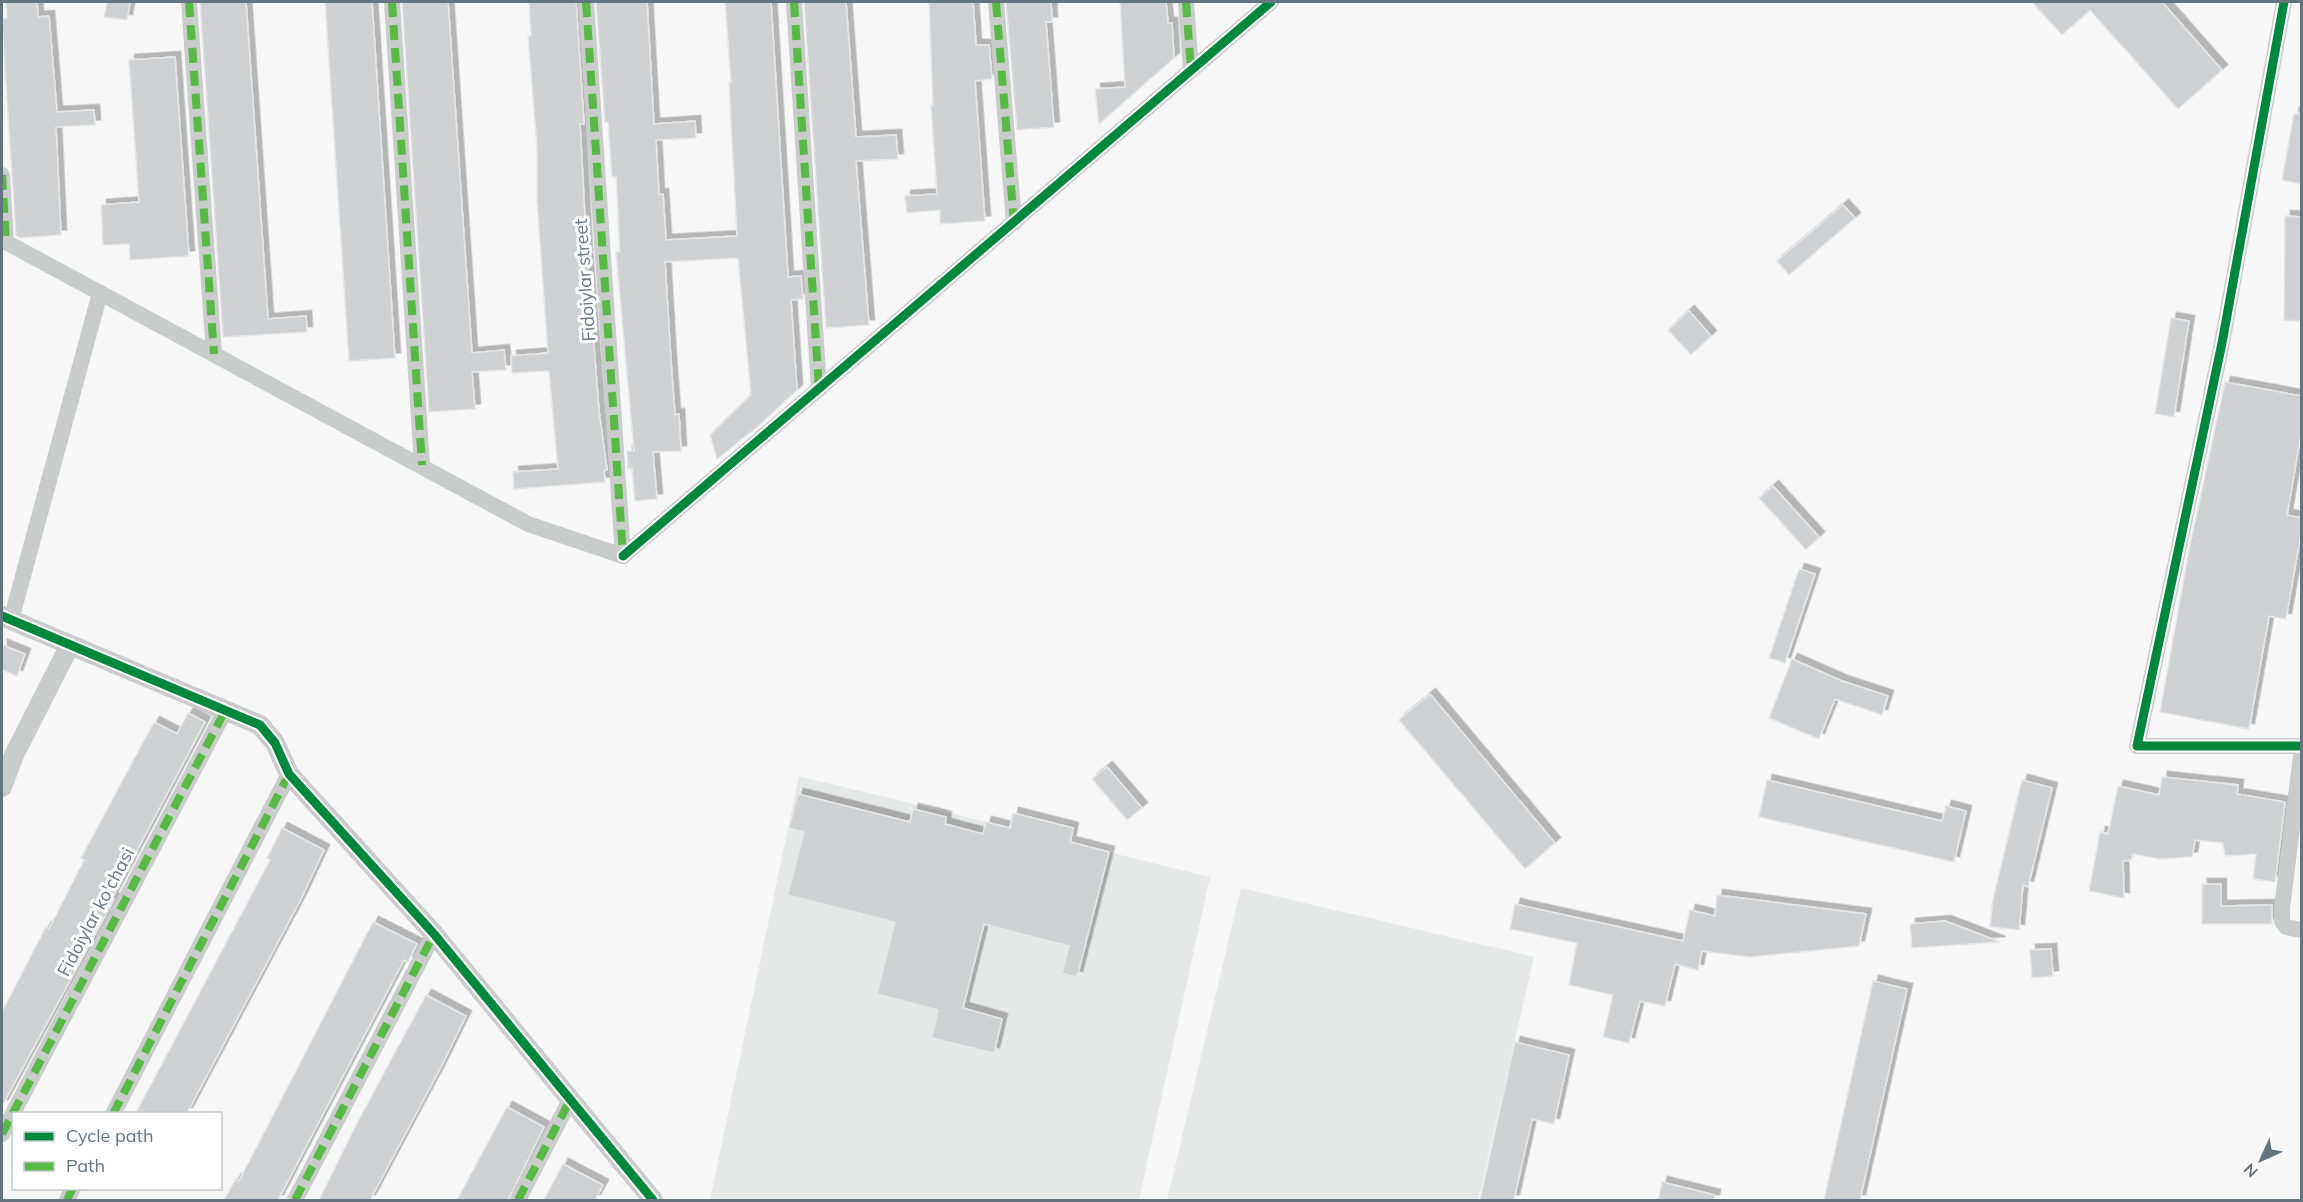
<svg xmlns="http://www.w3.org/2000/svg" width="2303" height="1202" font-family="Mulish,sans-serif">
	<defs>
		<filter id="shadow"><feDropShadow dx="5.5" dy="-5.5" stdDeviation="0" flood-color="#0004"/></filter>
	</defs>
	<rect width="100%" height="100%" fill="#f7f7f7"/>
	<g fill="#e6e7e7">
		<path d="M799,776l411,101 -71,323h-429z"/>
		<path d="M1241,888l293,69 -56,243h-311z"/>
	</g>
	<g fill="#ced0d1" stroke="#e6e6e6" stroke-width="1.5" filter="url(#shadow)">
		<path d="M6,2h31l1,15 11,-1 8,96 37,-2 1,15 -39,2 5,108 -41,3 -4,-2 -14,-212v-5l5,-1z"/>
		<path d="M107,2h23l-3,18 -23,-3z"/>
		<path d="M200,2h46l22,317 38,-3 1,16 -84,5z"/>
		<path d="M325,2h47l23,356 -46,3z"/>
		<path d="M402,2h46l24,351 32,-3 2,20 -34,2 3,37 -46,3z"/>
		<path d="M529,2h47l8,122h-4l7,132 12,155 8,59 -3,1 1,11 -91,7 -1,-17 45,-3 -9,-98 -37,2 -1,-17 37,-3 -11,-152v-54l-9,-111h3z"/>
		<path d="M596,2h51l7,122 41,-3 1,17 -40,2 3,55 4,-1 3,46 71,-4 -8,-154h2l-6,-80h46l17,275 13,-1 2,23 -12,1 6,90 -41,38 -39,31 -7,-24 41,-40 -13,-137 -73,4 6,100 4,53 4,-1 2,37 -28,1 4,47 -22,2 -3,-33 -4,1 -1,-18h7l-18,-199h4l-4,-75h-4l-4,-55h-3z"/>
		<path d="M804,2h42l10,135 40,-2 2,24 -42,2 13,164 -43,3z"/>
		<path d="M929,2h44l3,43h13l3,34 -17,2 10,140 -45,3v-14l-33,3 -2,-17 32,-2 -6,-89h2z"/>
		<path d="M1006,2h45l1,20h-6l8,105 -37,3z"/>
		<path d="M1120,2h46l2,21h4l2,35 -75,66 -4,-35 30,-2z"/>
		<path d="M2032,2h130l60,68 -44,39 -88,-99 -28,25z"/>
		<path d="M175,57l14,199 -59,4 -1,-16 -26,1 -2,-40 38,-3 -10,-142z"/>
		<path d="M2294,113l7,1v70l-19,-4z"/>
		<path d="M1843,205l12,13 -66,57 -12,-14z"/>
		<path d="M2285,216l16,1v104l-17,-1z"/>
		<path d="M1689,311l22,25 -20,19 -23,-25z"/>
		<path d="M2171,318l18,3 -15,96 -19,-3z"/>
		<path d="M2225,382l76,14v38l-14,81 14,3v15l-15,86 -17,-3 -20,113 -89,-17 29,-162z"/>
		<path d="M1773,486l46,51 -13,13 -47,-52z"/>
		<path d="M1799,569l16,5 -30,89 -16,-5z"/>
		<path d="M2,645l23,9 -8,22 -15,-6z"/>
		<path d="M1792,659l50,22 46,15 -6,19 -47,-16 -16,40 -50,-21z"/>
		<path d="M1430,694l125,149 -30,26 -126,-149z"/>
		<path d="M188,713l17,9 -93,176 2,1 -16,30 -96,177v-94l44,-85 3,2 35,-69 -3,-2 73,-136 23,12z"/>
		<path d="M1107,767l35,41 -15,12 -35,-41z"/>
		<path d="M2162,777l76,8 -1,9 48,8 -10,80 -22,-3 3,-25 -31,2 -2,-13 -28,-3 -3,17 -33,2 -26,-5 -2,6 -8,1 1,37 -35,-7 11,-59 8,2 10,-48 41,9z"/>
		<path d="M1767,780l175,41 4,-15 20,5 -12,51 -195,-45z"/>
		<path d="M2022,780l30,8 -24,99 -5,-2 -4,45 -29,-3 3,-28z"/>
		<path d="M798,794l112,28 3,-13 33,8 -1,7 38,10 3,-12 24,6 3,-15 60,15 -3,14 39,10 -32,125 -15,-4 7,-27 -85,-22 -21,84 39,11 -8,34 -62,-15 6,-28 -61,-16 18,-72 -107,-27 16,-63 -15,-4z"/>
		<path d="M282,828l42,22 -23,49 -114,214h-51l134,-253 -3,-2z"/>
		<path d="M2202,884h19v22l51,-1v19h-70z"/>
		<path d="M1717,895l149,19 -7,32 -109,11 -48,-6 -4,19 -23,-6 -10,42 -25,-5 -11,42 -26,-6 10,-42 -44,-10 8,-42 -67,-14 5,-25 168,37 7,-31 25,6z"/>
		<path d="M1945,921l55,21 -88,6 -2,-24z"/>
		<path d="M373,922l44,22 -9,18 -4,-2 -126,240h-54l12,-21 3,2z"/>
		<path d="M2051,949l2,27 -21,2 -2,-28z"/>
		<path d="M1873,981l34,8 -47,211h-36z"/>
		<path d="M426,995l40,21 -25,51 -71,133h-51l37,-75z"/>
		<path d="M1515,1042l54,13 -15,69 -22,-5 -18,81h-34z"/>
		<path d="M507,1107l37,20 -36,73h-51z"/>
		<path d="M563,1164l40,21 -8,15h-51z"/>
		<path d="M1662,1182l53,13 -1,5h-56z"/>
	</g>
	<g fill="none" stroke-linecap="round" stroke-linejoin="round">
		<g stroke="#cacccc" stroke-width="16">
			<path d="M189,2l25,352"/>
			<path d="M392,2l30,463"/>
			<path d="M586,2l37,554"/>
			<path d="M794,2l25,387"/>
			<path d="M996,2l18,221"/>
			<path d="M1186,2l5,68"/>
			<path d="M2284,2l-62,341 -85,403h165"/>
			<path d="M2,175l4,67"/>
			<path d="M2,240l526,284 95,32"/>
			<path d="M623,556l648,-554"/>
			<path d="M11,620l89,-327"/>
			<path d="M2302,748l-20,160v13l4,6 16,3"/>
			<path d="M113,1114l176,-340"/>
			<path d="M2,1134l224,-425"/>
			<path d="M67,1200l6,-12"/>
			<path d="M295,1200l139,-266"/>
			<path d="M518,1200l51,-98"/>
		</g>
		<g stroke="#cacccc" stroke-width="20">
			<path d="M2,616l258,109 15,18 14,31 145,160 219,266"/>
			<path d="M2,787l12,-32 56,-110"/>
		</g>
		<g stroke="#58b947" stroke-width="8" stroke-dasharray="15 8" stroke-linecap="butt">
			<path d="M189,2l25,352"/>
			<path d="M392,2l30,463"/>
			<path d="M586,2l37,554"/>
			<path d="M794,2l25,387"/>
			<path d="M996,2l18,221"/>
			<path d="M1186,2l5,68"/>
			<path d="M2,175l4,67"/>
			<path d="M113,1114l176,-340"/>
			<path d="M2,1134l224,-425"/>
			<path d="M67,1200l6,-12"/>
			<path d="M295,1200l139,-266"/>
			<path d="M518,1200l51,-98"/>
		</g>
		<defs>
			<g id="cycleway">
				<path d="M2284,2l-62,341 -85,403h165"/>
				<path d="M623,556l648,-554"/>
				<path d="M2,616l258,109 15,18 14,31 145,160 219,266"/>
			</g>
		</defs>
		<use href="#cycleway" stroke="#fff" stroke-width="13"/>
		<use href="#cycleway" stroke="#00873e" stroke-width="9"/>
	</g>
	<g text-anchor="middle" stroke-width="6" stroke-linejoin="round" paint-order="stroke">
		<g font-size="18" fill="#647580" stroke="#fff">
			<text transform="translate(585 280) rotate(-94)" y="6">Fidoiylar street</text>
			<text transform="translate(96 912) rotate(-62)" y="6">Fidoiylar ko'chasi</text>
		</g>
	</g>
	<rect width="2303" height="1202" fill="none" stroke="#647580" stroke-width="6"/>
	<rect x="12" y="1112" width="210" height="78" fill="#ffffff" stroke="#c1c8cc" stroke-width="1.5"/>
	<rect x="24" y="1132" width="30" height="9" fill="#00873e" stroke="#c1c8cc" stroke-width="1.5"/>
	<text x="66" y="1142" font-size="18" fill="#647580">Cycle path</text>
	<rect x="24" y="1162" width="30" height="9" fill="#58b947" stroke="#c1c8cc" stroke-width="1.5"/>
	<text x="66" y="1172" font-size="18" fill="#647580">Path</text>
	<g transform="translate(2261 1160) rotate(225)" stroke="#ffffff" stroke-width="4.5" paint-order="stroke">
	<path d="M0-4.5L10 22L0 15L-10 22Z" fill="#647580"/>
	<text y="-9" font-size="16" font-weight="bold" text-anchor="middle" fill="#647580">N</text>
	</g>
</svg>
